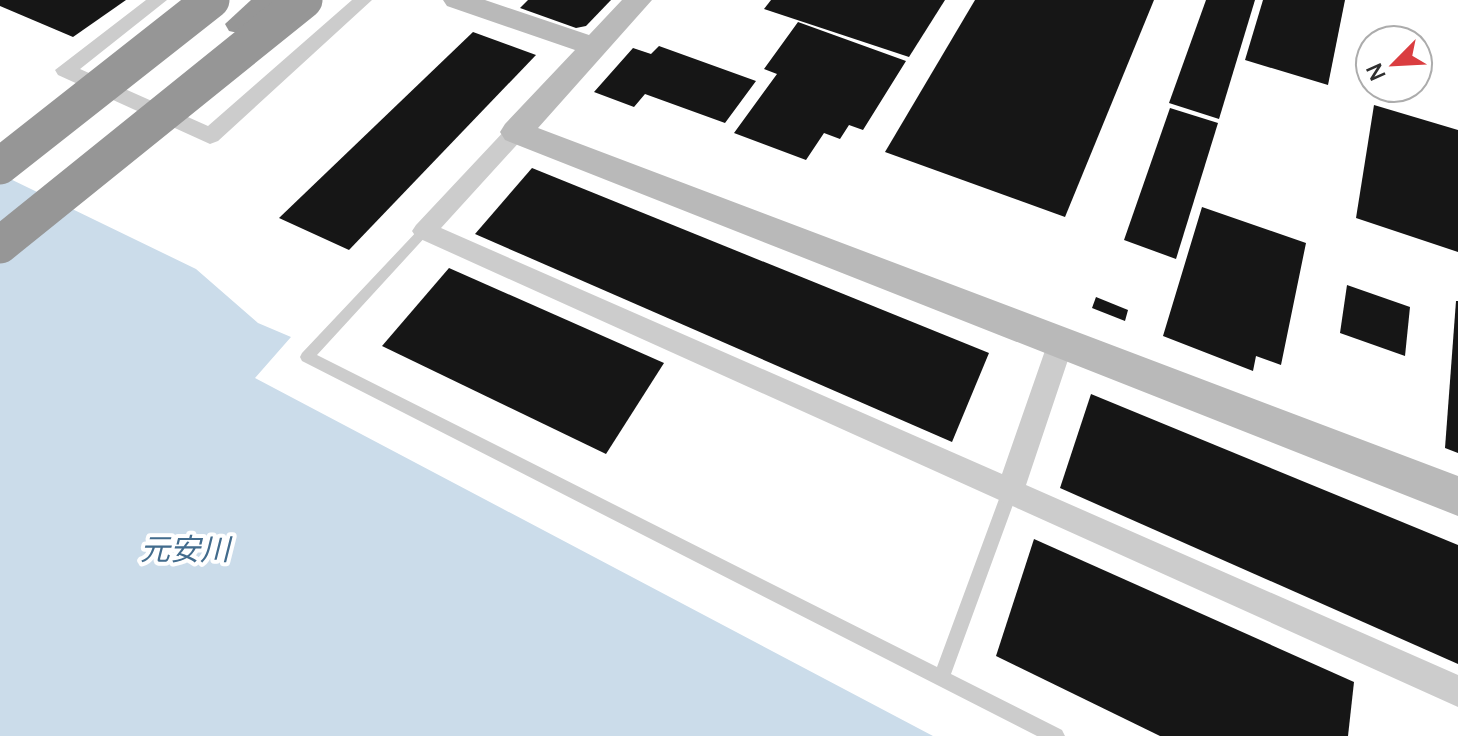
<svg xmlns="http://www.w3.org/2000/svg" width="1458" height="736" font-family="Manrope,'Noto Sans JP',sans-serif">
	<rect width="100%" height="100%" fill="#fff"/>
	<path fill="#cbdcea" d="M0,174l196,95 62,54 33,14 -36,41 678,358h-933z"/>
	<g fill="#161616">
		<path d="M0,0h126l-53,37 -73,-31z"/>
		<path d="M528,0h83l-25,26 -10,2 -56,-20z"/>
		<path d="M771,0h174l-36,57 -145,-48z"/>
		<path d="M975,0h179l-89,217 -180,-65z"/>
		<path d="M1206,0h49l-36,119 -50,-16z"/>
		<path d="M1263,0h82l-17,85 -83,-25z"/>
		<path d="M798,22l108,39 -43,69 -14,-5 -9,14 -16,-6 -18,27 -72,-27 43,-59 -13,-5z"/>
		<path d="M473,32l63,23 -187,195 -70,-32z"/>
		<path d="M659,46l97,35 -31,42 -80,-29 -11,13 -40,-15 39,-44 18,6z"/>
		<path d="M1374,105l84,25v122l-102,-34z"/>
		<path d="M1170,108l48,15 -42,136 -52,-19z"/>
		<path d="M532,168l457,185 -37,89 -477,-208z"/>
		<path d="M1202,207l104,36 -25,122 -25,-9 -3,15 -90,-35z"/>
		<path d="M449,268l215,95 -58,91 -224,-108z"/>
		<path d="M1347,285l63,22 -5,49 -65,-23z"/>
		<path d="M1096,297l32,13 -3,11 -33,-13z"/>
		<path d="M1456,301h2v152l-13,-5z"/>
		<path d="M1091,394l367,151v119l-398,-176z"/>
		<path d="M1034,539l320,143 -6,54h-188l-164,-80z"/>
	</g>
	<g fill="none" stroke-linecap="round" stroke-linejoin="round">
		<path fill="#ccc" fill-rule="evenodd" d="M424,226l6,5 -2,3 -111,121 620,312 65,-176 3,-5 5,-2 5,2 3,5 -67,183 111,56 3,6h-28l-735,-375 -2,-4 2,-4 118,-125z"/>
		<g fill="#ccc" fill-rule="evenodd">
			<path d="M146,0h21l-87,69 128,57 144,-126h20l-154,141 -8,3 -152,-69 -3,-5z"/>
			<path d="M516,124l8,3 3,5 -3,5 -83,91 561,246 46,-132 4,-8 9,-3 9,3 4,8 -48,143 432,190v32l-1042,-470 -4,-6 4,-6 92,-98z"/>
		</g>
		<path fill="#b9b9b9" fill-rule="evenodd" d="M443,0h42l104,35 33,-35h30l-114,128 920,348v40l-953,-376 -5,-8 5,-8 70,-74 -128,-44z"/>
		<path fill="#969696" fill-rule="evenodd" d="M251,0h37c-12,19 -36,37 -59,31l-4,-7z"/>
		<g stroke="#969696" stroke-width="37">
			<path d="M0,166l211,-166"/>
			<path d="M0,245l304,-245"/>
		</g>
	</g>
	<g text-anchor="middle" stroke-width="8" stroke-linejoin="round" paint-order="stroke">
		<g font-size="30" font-style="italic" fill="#426b8c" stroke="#fff">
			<text x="185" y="560">元安川</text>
		</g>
	</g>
	<g transform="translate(1394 64) rotate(246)"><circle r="38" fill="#ffffff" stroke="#acacac" stroke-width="2"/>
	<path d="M0-6L14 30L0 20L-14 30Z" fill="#da3d40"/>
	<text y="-12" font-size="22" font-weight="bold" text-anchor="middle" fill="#2f2f2f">N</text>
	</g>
</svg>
